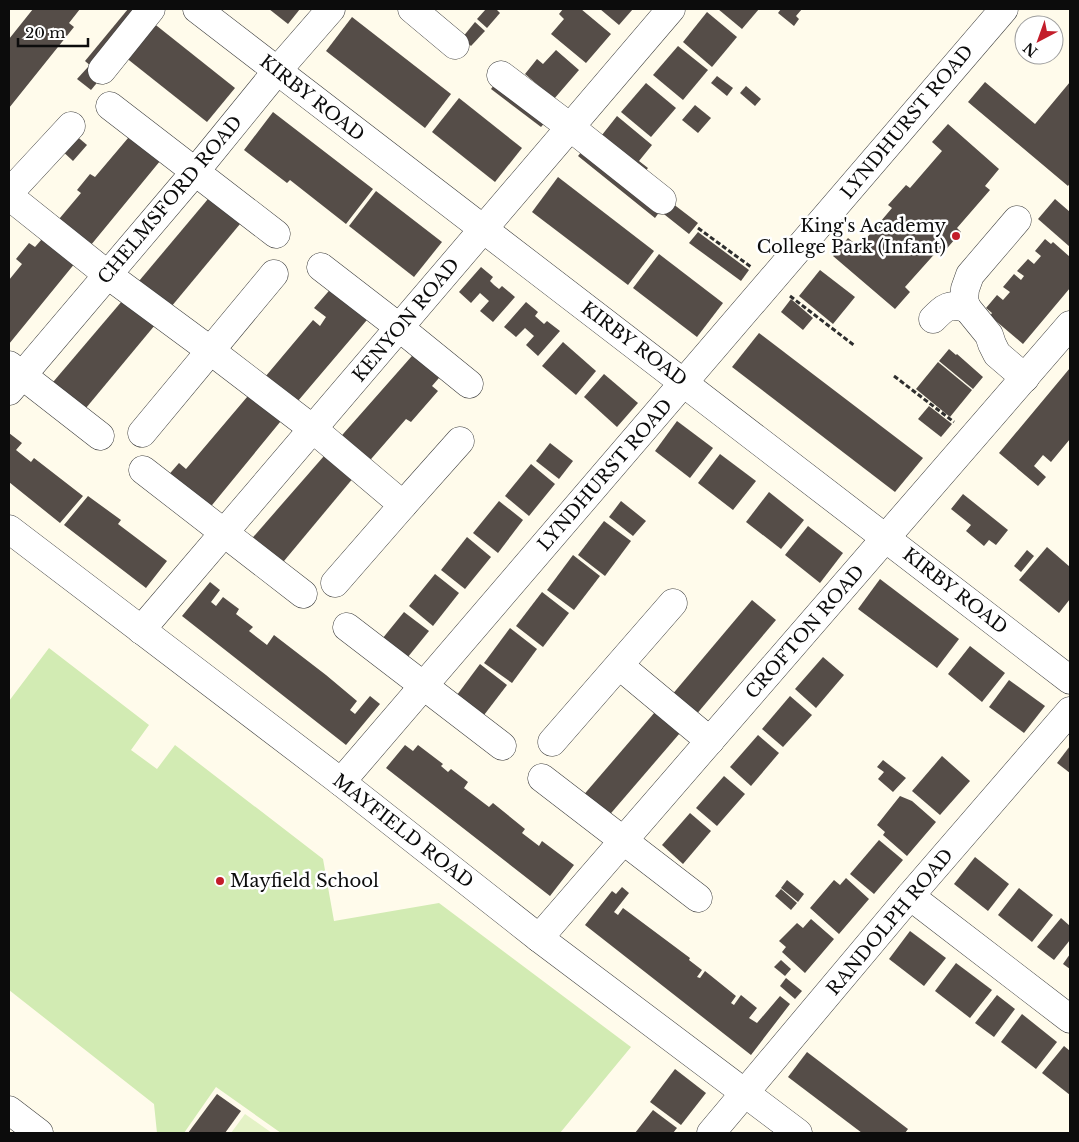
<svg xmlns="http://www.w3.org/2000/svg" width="1079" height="1142" font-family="'Libre Baskerville',serif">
	<rect width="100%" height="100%" fill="#fffbeb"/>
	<path fill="#d2ebb3" d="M49,648l100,77 -18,25 26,19 18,-24 148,114 11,62 105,-18 192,144 -71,86h-279l-65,-46 -32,46h-27l-3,-29 -145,-114v-289z"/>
	<path fill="#e4f2c6" d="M245,1114l27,19h-41z"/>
	<g fill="#554d48">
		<path d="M33,9h47l-11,14 5,4 -65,81v-69z"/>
		<path d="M128,9h14l-49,59 -8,-7z"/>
		<path d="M269,9h31l-12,15z"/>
		<path d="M486,9h10l4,4 -13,15 -10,-9z"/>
		<path d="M563,9h18l30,25 -25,29 -35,-29 13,-15 -5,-5z"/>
		<path d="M600,9h33l-14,16z"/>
		<path d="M718,9h41l-17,20z"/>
		<path d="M781,9h21l-6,7 3,3 -5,7 -16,-13z"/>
		<path d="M707,12l30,25 -25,30 -29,-25z"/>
		<path d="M352,17l99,77 -26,34 -99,-77z"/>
		<path d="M152,22l83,66 -28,34 -82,-65z"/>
		<path d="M475,22l10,9 -14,15 -9,-8z"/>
		<path d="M678,46l30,24 -25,30 -30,-25z"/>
		<path d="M556,50l23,20 -25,29 -29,-25 12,-15 6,5z"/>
		<path d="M88,67l13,11 -10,12 -14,-11z"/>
		<path d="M717,76l16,12 -6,8 -16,-13z"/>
		<path d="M497,81l51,38 -7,8 -50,-38z"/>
		<path d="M985,82l50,42 35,-42v101l-2,3 -100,-84z"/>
		<path d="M646,83l30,25 -25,29 -30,-25z"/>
		<path d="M746,86l15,13 -6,7 -15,-13z"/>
		<path d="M459,98l63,50 -27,34 -63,-50z"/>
		<path d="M695,105l16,13 -13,15 -16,-13z"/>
		<path d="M273,112l100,77 -27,35 -56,-44 -3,3 -43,-33z"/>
		<path d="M617,116l35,29 -13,16 9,7 -7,8 -43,-36z"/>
		<path d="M948,124l51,45 -14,17 5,4 -33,38 4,4 -18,21 -4,-4 -34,38 5,5 -15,17 -62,-53 15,-18 11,9 33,-39 -4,-3 18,-20 4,3 32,-37 -10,-9z"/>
		<path d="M134,131l31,24 -79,96 -32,-26 27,-32 -4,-3 13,-16 5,3z"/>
		<path d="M73,133l14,12 -14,16 -14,-13z"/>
		<path d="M587,145l81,55 30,23 -9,11 -29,-23 -5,7 -77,-62z"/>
		<path d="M558,177l96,74 -26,34 -96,-73z"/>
		<path d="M376,191l66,51 -28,35 -65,-51z"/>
		<path d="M213,193l32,25 -79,95 -32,-26z"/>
		<path d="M1055,199l15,13v35l-32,-28z"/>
		<path d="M49,231l31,26 -71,87v-64l13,-16 -6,-5 13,-16 6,4z"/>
		<path d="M698,232l51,38 -8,11 -52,-38z"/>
		<path d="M1045,239l6,5 2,-2 17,15v31l-47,56 -33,-28 2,-3 -6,-5 11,-13 6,5 7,-8 -7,-5 11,-13 7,6 3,-4 -7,-5 11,-12 6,5 7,-8 -6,-5z"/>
		<path d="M659,254l64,49 -26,34 -64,-49z"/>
		<path d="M481,267l12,10 -3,4 4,4 5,4 3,-3 13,11 -22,25 -13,-11 9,-10 -9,-8 -9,10 -12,-11z"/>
		<path d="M820,270l35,27 -22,27 -34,-28z"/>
		<path d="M334,285l38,29 -80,94 -32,-25 53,-63 7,6 6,-9 -12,-9z"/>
		<path d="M128,294l32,25 -79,95 -33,-26z"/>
		<path d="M791,299l22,19 -10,12 -22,-18z"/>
		<path d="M526,302l12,10 -3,4 9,8 3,-3 13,10 -22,25 -12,-11 8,-9 -9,-8 -9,9 -12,-10z"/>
		<path d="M759,333l164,125 -28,34 -163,-125z"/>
		<path d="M563,342l33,29 -20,24 -34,-29z"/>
		<path d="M419,348l26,23 -13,15 6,5 -27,31 -5,-3 -41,47 -29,-24z"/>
		<path d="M949,349l7,6 1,-1 26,23 -10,12 -34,-28z"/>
		<path d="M938,362l34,28 -22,27 -34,-28z"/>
		<path d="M1070,368v66l-1,2 1,3 -19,23 -8,-7 -9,11 12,11 -8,9 -39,-33z"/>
		<path d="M604,374l34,29 -21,24 -33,-30z"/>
		<path d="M253,390l32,26 -77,94 -43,-31 14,-16 7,6z"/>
		<path d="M929,406l23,18 -11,13 -23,-18z"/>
		<path d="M677,421l36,27 -23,30 -35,-27z"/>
		<path d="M9,433l13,10 -6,7 15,12 3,-4 49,38 -23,27 -51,-41z"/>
		<path d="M550,443l23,18 -14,18 -23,-18z"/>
		<path d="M331,448l28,23 -80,96 -31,-24z"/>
		<path d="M720,454l36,27 -23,29 -35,-27z"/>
		<path d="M531,464l24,20 -26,32 -24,-20z"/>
		<path d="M769,492l35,28 -23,29 -35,-27z"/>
		<path d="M963,494l45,36 -12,15 -7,-5 -5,6 -18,-15 5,-6 -20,-16z"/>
		<path d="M88,496l33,24 -3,4 49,37 -21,27 -82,-63z"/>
		<path d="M499,501l24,19 -25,33 -25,-20z"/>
		<path d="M621,501l25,20 -13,15 -24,-19z"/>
		<path d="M604,521l27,20 -26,35 -27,-21z"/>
		<path d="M808,526l35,27 -23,30 -35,-28z"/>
		<path d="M467,537l24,20 -26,32 -24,-19z"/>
		<path d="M1047,547l23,20v32l-11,14 -40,-33z"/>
		<path d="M1027,550l7,6 -13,16 -7,-6z"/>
		<path d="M573,555l27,21 -26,34 -27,-20z"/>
		<path d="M435,574l24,19 -26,33 -24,-20z"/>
		<path d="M880,579l79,60 -22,29 -79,-59z"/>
		<path d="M210,582l10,8 -9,12 5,4 7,-9 16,12 -3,5 17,13 -4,4 18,14 7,-10 52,40 31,26 -7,9 5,4 15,-18 10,8 -34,41 -164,-129z"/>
		<path d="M542,592l27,21 -26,34 -27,-21z"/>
		<path d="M752,600l24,20 -81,96 -24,-20z"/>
		<path d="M404,612l25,19 -26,32 -25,-19z"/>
		<path d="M510,628l27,21 -25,34 -28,-20z"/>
		<path d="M970,646l35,27 -23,29 -34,-28z"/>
		<path d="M823,657l21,18 -28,33 -21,-19z"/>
		<path d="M480,664l27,21 -26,34 -27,-20z"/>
		<path d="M1009,680l36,26 -21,27 -35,-26z"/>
		<path d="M790,696l22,19 -29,32 -21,-18z"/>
		<path d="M661,705l25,21 -80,93 -25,-21z"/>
		<path d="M758,735l21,18 -28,33 -21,-19z"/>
		<path d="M405,745l8,6 5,-6 25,19 -2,2 7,6 3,-3 17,13 -4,6 8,6 17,13 4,-4 32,26 -3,4 17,13 3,-5 32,24 -24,31 -164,-128z"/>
		<path d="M1070,746v27l-13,-10z"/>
		<path d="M942,756l28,25 -30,34 -28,-24z"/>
		<path d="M883,760l23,18 -13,14 -15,-13 6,-7 -7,-5z"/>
		<path d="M724,776l21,18 -28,32 -21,-18z"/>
		<path d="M900,796l12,5 24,21 -29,34 -24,-21 2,-3 -8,-7z"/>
		<path d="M690,813l21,18 -28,33 -21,-19z"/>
		<path d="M879,840l24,20 -29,34 -24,-20z"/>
		<path d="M975,857l34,27 -21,27 -34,-27z"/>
		<path d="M846,878l23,21 -30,35 -29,-26 24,-28 6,5z"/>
		<path d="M787,880l17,14 -6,8 -17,-14z"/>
		<path d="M622,887l7,6 -15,19 4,3 5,-7 67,50 -1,2 13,10 -5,7 3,1 5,-7 31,25 -5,7 3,2 7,-10 16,13 -8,10 8,5 23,-27 10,8 -39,51 -166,-130 27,-34 4,3z"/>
		<path d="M1019,888l34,27 -21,27 -34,-27z"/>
		<path d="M781,889l16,14 -6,7 -16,-14z"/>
		<path d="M1061,918l9,8v14l-16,20 -17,-13z"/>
		<path d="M811,919l23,20 -29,34 -23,-21 4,-5 -7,-6 18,-18 6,5z"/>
		<path d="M910,931l36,27 -22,28 -35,-27z"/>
		<path d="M1070,954v15l-7,-5z"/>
		<path d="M781,960l10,9 -6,7 -11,-9z"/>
		<path d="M956,963l36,27 -22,28 -35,-27z"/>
		<path d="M786,978l16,13 -7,8 -15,-13z"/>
		<path d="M997,995l18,14 -21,28 -19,-14z"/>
		<path d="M1022,1014l35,28 -21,27 -35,-27z"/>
		<path d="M1064,1046l6,5v44l-28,-22z"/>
		<path d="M807,1052l101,77 -3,4h-43l-74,-56z"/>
		<path d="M675,1069l31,24 -25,32 -31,-23z"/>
		<path d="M217,1094l24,17 -16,22h-37z"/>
		<path d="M653,1110l24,18 -4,5h-38z"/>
	</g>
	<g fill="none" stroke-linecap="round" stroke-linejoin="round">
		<defs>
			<g id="minor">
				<path d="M197,9l873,671"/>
				<path d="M412,9l43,36"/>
				<path d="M102,70l49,-61"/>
				<path d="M501,75l69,52 92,73"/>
				<path d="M110,106l166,128"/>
				<path d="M9,193l62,-67"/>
				<path d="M9,196l99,79 103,76 102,78 90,76 -68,78"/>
				<path d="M1017,220l-47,55 -5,14 -1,11 3,8 22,27 3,9 5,10 28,24"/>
				<path d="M321,267l79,61 69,56"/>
				<path d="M933,319c12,-12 16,-16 34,-11"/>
				<path d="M9,365l91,71"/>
				<path d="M9,391l185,-218 83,-102 54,-62"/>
				<path d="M142,433l132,-159"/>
				<path d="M143,470l160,124"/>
				<path d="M403,505l57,-64"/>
				<path d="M9,529l332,253 198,156 259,195"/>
				<path d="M347,627l155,119"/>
				<path d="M141,630l530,-621"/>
				<path d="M620,666l90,75"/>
				<path d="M552,742l121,-139"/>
				<path d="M542,778l156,120"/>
				<path d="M341,782l663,-773"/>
				<path d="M910,896l160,123"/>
				<path d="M539,938l531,-613"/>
				<path d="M9,1110l30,23"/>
				<path d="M711,1133l199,-237 160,-185"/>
			</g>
		</defs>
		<use href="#minor" stroke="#3f3f3f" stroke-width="29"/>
		<g stroke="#2e2e2e" stroke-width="3" stroke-dasharray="5 2.5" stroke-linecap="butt">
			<path d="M698,228l53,39"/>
			<path d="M790,296l65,50"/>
			<path d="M894,376l60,46"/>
		</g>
		<use href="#minor" stroke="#fff" stroke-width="28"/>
	</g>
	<g fill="#c31d2a" stroke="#fff" stroke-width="2">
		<circle cx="956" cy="236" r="5"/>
		<circle cx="220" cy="881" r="5"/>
	</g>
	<g text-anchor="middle" stroke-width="5" stroke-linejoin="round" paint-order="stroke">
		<g font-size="18" fill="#0c0c0c" stroke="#fff">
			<text transform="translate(312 98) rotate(38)" y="6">KIRBY ROAD</text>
			<text transform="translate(907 122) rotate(-50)" y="6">LYNDHURST ROAD</text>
			<text transform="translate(170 200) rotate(-50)" y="6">CHELMSFORD ROAD</text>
			<text transform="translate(406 320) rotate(-50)" y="6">KENYON ROAD</text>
			<text transform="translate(634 344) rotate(37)" y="6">KIRBY ROAD</text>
			<text transform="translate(605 475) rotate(-49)" y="6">LYNDHURST ROAD</text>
			<text transform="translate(955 591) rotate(38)" y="6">KIRBY ROAD</text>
			<text transform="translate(805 632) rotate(-49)" y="6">CROFTON ROAD</text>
			<text transform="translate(403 831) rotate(38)" y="6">MAYFIELD ROAD</text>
			<text transform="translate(890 922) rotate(-50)" y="6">RANDOLPH ROAD</text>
		</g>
		<g font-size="18" fill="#0c0c0c" stroke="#fff" text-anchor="end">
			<text x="946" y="232">King's Academy<tspan x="946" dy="21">College Park (Infant)</tspan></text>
			<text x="230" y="887" text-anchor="start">Mayfield School</text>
		</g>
	</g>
	<rect width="1079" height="1142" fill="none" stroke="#0c0c0c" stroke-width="20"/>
	<g transform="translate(1039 40) rotate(221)"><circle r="24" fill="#ffffff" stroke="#9e9e9e"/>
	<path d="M0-4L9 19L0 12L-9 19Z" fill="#c31d2a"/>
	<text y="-8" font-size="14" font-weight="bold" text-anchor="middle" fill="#0c0c0c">N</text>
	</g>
	<path d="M18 38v8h70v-8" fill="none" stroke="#0c0c0c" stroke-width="2.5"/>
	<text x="25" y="38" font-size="15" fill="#0c0c0c" stroke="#ffffff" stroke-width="4" paint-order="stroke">20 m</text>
</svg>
